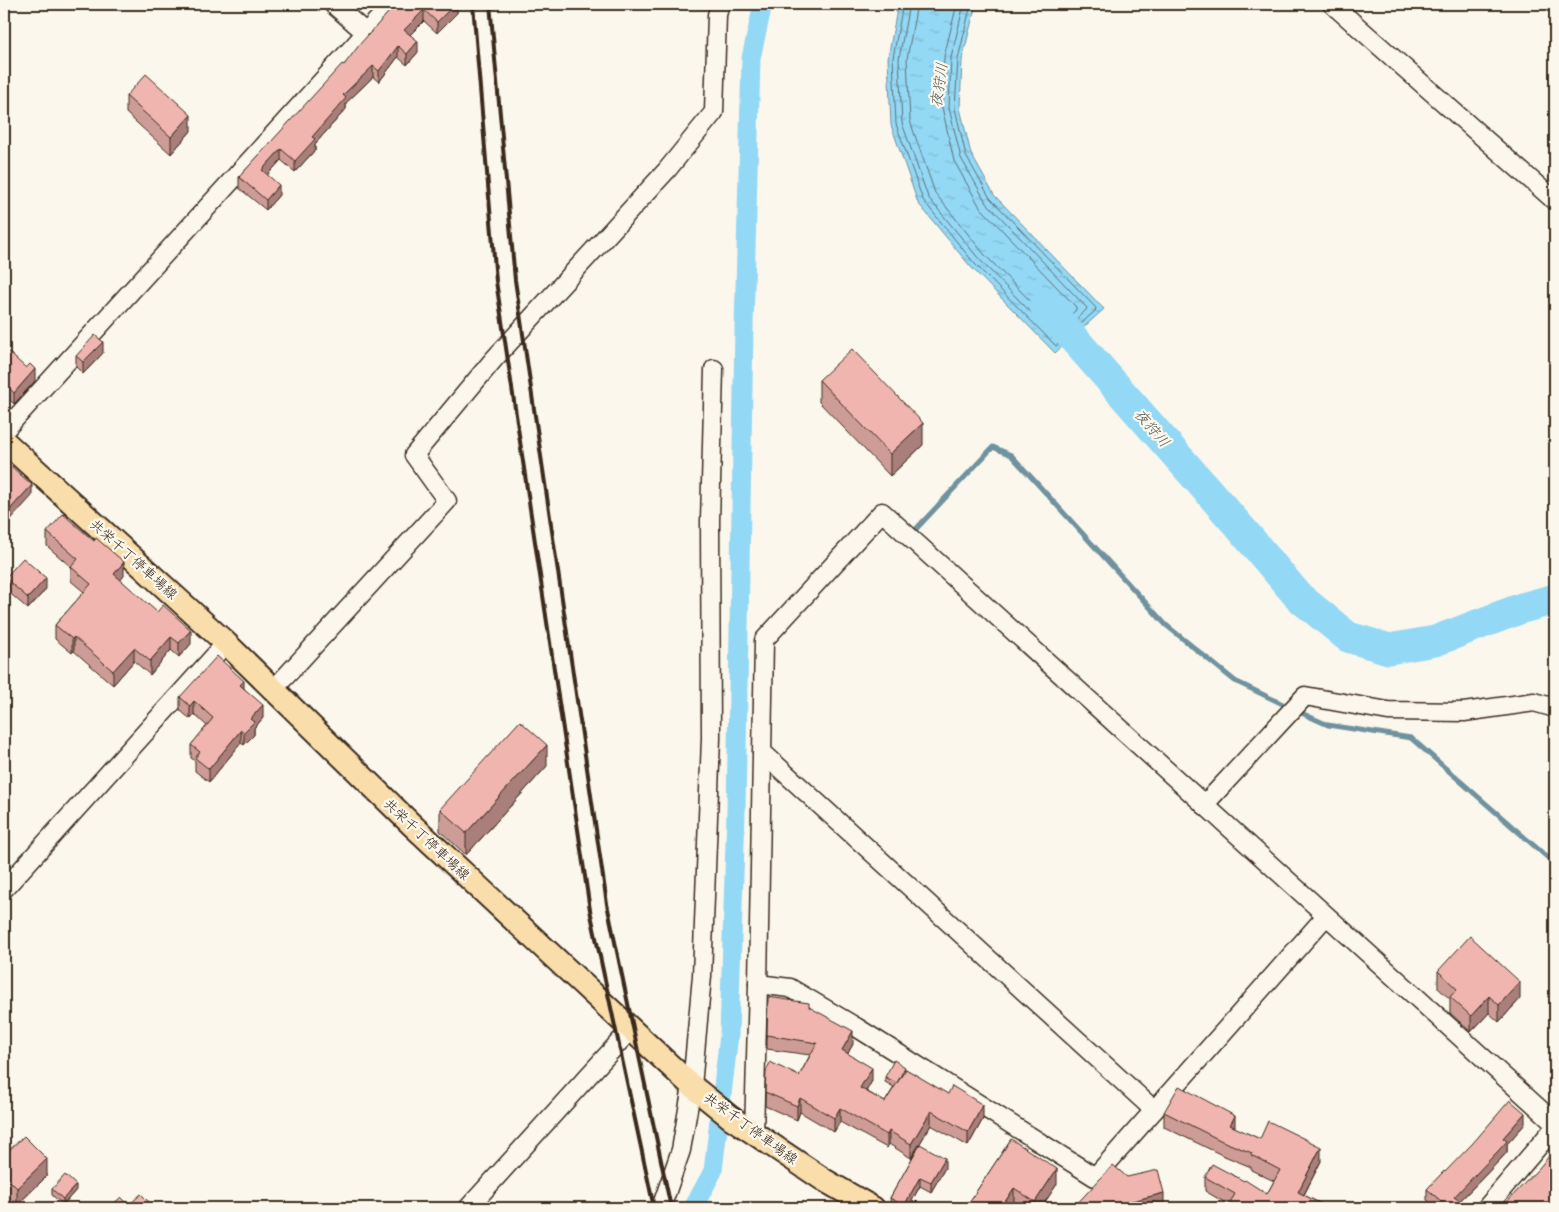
<svg xmlns="http://www.w3.org/2000/svg" width="1559" height="1212" font-family="'Balsamiq Sans','Klee One',sans-serif">
	<defs>
		<pattern id="water-ripples" width="26" height="14" patternUnits="userSpaceOnUse" patternTransform="scale(1.25)"><rect width="26" height="14" fill="#93d8f5"/><path d="M2 4q2-2 4 0t4 0M15 11q2-2 4 0t4 0" fill="none" stroke="#80bad2"/></pattern>
	</defs>
	<rect width="100%" height="100%" fill="#fbf7ec"/>
	<filter id="ink" filterUnits="userSpaceOnUse"><feTurbulence type="fractalNoise" baseFrequency=".02" numOctaves="2"/><feDisplacementMap in="SourceGraphic" scale="10" xChannelSelector="R" yChannelSelector="G"/><feConvolveMatrix kernelMatrix="1 2 1 2 8 2 1 2 1" color-interpolation-filters="sRGB"/></filter>
	<g filter="url(#ink)">
		<path fill="url(#water-ripples)" stroke="#70929f" d="M898,4h78l-14,56 -2,48 11,46 23,41 110,114 -49,44 -85,-87 -52,-63 -27,-78 -3,-67z"/>
		<g fill="none" stroke-linecap="round" stroke-linejoin="round">
			<g stroke="#5e7074" stroke-width="1">
				<path d="M903,4l-10,54 3,66 27,76 51,63 82,83 39,-35 1,-3 -106,-110 -24,-42 -11,-48 3,-49 13,-55"/>
				<path d="M909,4l-10,55 3,64 26,74 51,62 75,77 3,1 29,-27 1,-2 -101,-106 -25,-44 -12,-50 2,-50 13,-54"/>
				<path d="M917,4l-10,55 3,62 25,72 49,61 71,72 2,1 19,-17v-3l-96,-100 -26,-46 -12,-54 2,-50 13,-53"/>
			</g>
			<g stroke="#70929f" stroke-width="5">
				<path d="M916,529l77,-82 18,8 155,170 69,56 54,26"/>
				<path d="M1297,711l31,14 83,13 144,126"/>
			</g>
			<path stroke="#93d8f5" stroke-width="19" d="M693,1208l20,-37 16,-136 7,-224 8,-484 7,-269 12,-54"/>
			<path stroke="#93d8f5" stroke-width="31" d="M1045,306l193,219 61,72 49,40 41,12 46,-8 87,-33 33,-9"/>
			<defs>
				<g id="minor">
					<path d="M333,4l33,29"/>
					<path d="M1332,4l223,197"/>
					<path d="M4,431l388,-427"/>
					<path d="M274,689l173,-188 -33,-46 80,-96 173,-189 47,-58 3,-97 3,-11"/>
					<path d="M762,752l392,358"/>
					<path d="M1204,805l101,-109 83,15 76,1 70,-10 21,6"/>
					<path d="M4,889l222,-246"/>
					<path d="M758,984l6,-344 118,-128 673,611"/>
					<path d="M754,1133l4,-149 32,4 66,39 239,150 231,-261"/>
					<path d="M468,1208l163,-179"/>
					<path d="M661,1208l20,-58 11,-64 10,-110 9,-238 -1,-217 4,-152"/>
					<path d="M1486,1208l69,-81"/>
				</g>
				<path id="major" d="M4,441l222,202 185,181 281,262 38,31 94,63 49,28"/>
			</defs>
			<use href="#minor" stroke="#3b2a1e" stroke-width="21"/>
			<use href="#major" stroke="#3b2a1e" stroke-width="26"/>
			<use href="#minor" stroke="#fbf7ec" stroke-width="18"/>
			<use href="#major" stroke="#f9deab" stroke-width="22"/>
			<g stroke="#3b2a1e" stroke-width="4">
				<path d="M473,4l23,277 94,629 64,298"/>
				<path d="M490,4l25,276 92,624 64,304"/>
			</g>
		</g>
		<g fill="#ce9c96" stroke="#3b2a1e">
			<path d="M396,4h61v9l-20,20 -13,-12 -14,14 8,17 -11,13 -9,-8 -19,25 -6,-5 -27,26v6l-31,35v6l-20,22 -14,-12 -14,15 12,20 -13,15 -27,-22v-11l105,-112z"/>
			<path d="M126,96l65,35 -20,23 -45,-41z"/>
			<path d="M4,348l31,33 -21,23 -10,-10z"/>
			<path d="M103,353l-20,21 -7,-7v-11z"/>
			<path d="M819,380l104,65 -33,31 -71,-74z"/>
			<path d="M47,532l77,44 -4,4 71,64 -12,13 -8,-7 -21,25 -16,-14 -21,24 -39,-34 -2,2 -17,-14v-14l29,-33 -13,-11v-14l-24,-21z"/>
			<path d="M5,578l41,11 -18,20 -23,-20z"/>
			<path d="M244,688l19,30 -9,10v7l-10,10 -3,-2 -32,39 -14,-11v-10l-4,-3v-13l16,-19 -13,-12 -4,5 -10,-9v-13z"/>
			<path d="M547,766l-81,89 -26,-24v-22z"/>
			<path d="M1438,971l82,28 -21,23 -10,-9 -18,19 -21,-19v-14l-12,-11z"/>
			<path d="M809,1007l44,37 -5,9 24,28 -6,10 19,11 9,-15 -9,-5v-5l20,-8 78,50 -15,27 -37,-21 -20,33 -22,-14 -2,4 -47,-26 -6,10 -34,-20 -3,8 -32,-14 1,-34 33,4 11,-21 -43,-6v-14z"/>
			<path d="M1164,1112l71,16 25,11 61,22 -17,34 25,13h-100v-3l-24,-14v-14l62,17 7,-13 -23,-11v-3l-29,-12 -58,-28z"/>
			<path d="M1525,1124l-18,20v8l-8,9 -39,40 10,7h-33l-10,-8v-11l18,-17z"/>
			<path d="M1011,1139l46,45 -16,24h-21l-6,-4 -3,4h-43v-4z"/>
			<path d="M920,1144l25,24 -14,24 -11,-6 -12,22h-17l-1,-10z"/>
			<path d="M4,1155l43,21 -30,29 -13,-14z"/>
			<path d="M52,1189l24,1 -13,15 -11,-10z"/>
		</g>
		<g fill="#a87f7a" stroke="#3b2a1e">
			<path d="M455,4h2v9l-20,20v-11z"/>
			<path d="M424,10v11l-20,20v-11z"/>
			<path d="M418,41v11l-11,13v-11z"/>
			<path d="M398,46v11l-19,25v-11z"/>
			<path d="M373,66v11l-27,26v6l-31,35v6l-20,22v-11l17,-24 31,-42z"/>
			<path d="M191,115v16l-20,23v-17z"/>
			<path d="M281,149v11l-19,21v-11z"/>
			<path d="M279,185v10l-13,15v-10z"/>
			<path d="M103,342v11l-20,21v-12z"/>
			<path d="M35,369v12l-21,23v-11z"/>
			<path d="M923,423v22l-33,31v-22z"/>
			<path d="M32,485v11l-28,31v-11z"/>
			<path d="M124,562v14l-10,12v-14z"/>
			<path d="M46,578v11l-18,20v-11z"/>
			<path d="M191,630v14l-12,13v-14z"/>
			<path d="M74,637v14l-2,2v-14z"/>
			<path d="M171,637v13l-21,25v-14z"/>
			<path d="M134,648v13l-21,24v-14z"/>
			<path d="M244,681v13l-4,-9z"/>
			<path d="M194,701v13l-4,5v-13z"/>
			<path d="M263,705v13l-9,10v7l-10,10v-13l6,-13z"/>
			<path d="M241,730v13l-32,39v-13z"/>
			<path d="M547,745v21l-81,89v-22z"/>
			<path d="M1520,982v17l-21,23v-17z"/>
			<path d="M1489,996v17l-18,19v-16z"/>
			<path d="M853,1031v13l-11,20v-14z"/>
			<path d="M872,1068v13l-12,21v-14z"/>
			<path d="M800,1098v14l-3,8v-14z"/>
			<path d="M983,1105v14l-15,27v-14z"/>
			<path d="M840,1108v14l-6,10v-14z"/>
			<path d="M931,1111v14l-20,33v-14z"/>
			<path d="M1525,1113v11l-18,20v8l-8,9 -45,46v-10l49,-59z"/>
			<path d="M1235,1116v14l-5,-5z"/>
			<path d="M889,1131v13l-2,4v-13z"/>
			<path d="M1321,1147v14l-23,45v-14z"/>
			<path d="M945,1158v10l-14,24v-10z"/>
			<path d="M47,1159v17l-30,29v-17z"/>
			<path d="M1057,1169v15l-16,24h-6v-6z"/>
			<path d="M920,1177v9l-12,22h-4v-2z"/>
			<path d="M76,1185v5l-13,15v-6z"/>
			<path d="M1014,1188v16l-3,4h-10z"/>
			<path d="M1164,1193v13l-8,2h-37l5,-5z"/>
		</g>
		<g fill="#f0b5af" stroke="#3b2a1e">
			<path d="M396,4h59l-18,18 -13,-12 -20,20 14,11 -11,13 -9,-8 -19,25 -6,-5 -30,29 3,3 -34,39 3,2 -20,22 -14,-12 -19,21 17,15 -13,15 -27,-23 103,-113 2,1 16,-21z"/>
			<path d="M146,74l45,41 -20,22 -45,-41z"/>
			<path d="M95,335l8,7 -20,20 -7,-6z"/>
			<path d="M4,348l22,20 4,-4 5,5 -21,24 -10,-10z"/>
			<path d="M852,349l71,74 -33,31 -71,-74z"/>
			<path d="M4,456l9,9 -1,2 20,18 -28,31z"/>
			<path d="M63,514l31,27 2,-3 28,24 -10,12 43,38 6,-7 28,25 -12,13 -8,-6 -21,24 -16,-13 -21,23 -39,-34 -2,2 -17,-14 36,-41 -20,-17 7,-8 -31,-27z"/>
			<path d="M23,558l23,20 -18,20 -23,-20z"/>
			<path d="M217,656l27,25 -4,4 23,20 -13,14 4,3 -10,10 -3,-2 -32,39 -14,-11 5,-6 -9,-7 22,-27 -19,-17 -4,5 -10,-9z"/>
			<path d="M520,721l27,24 -81,88 -26,-24z"/>
			<path d="M1470,936l50,46 -21,23 -10,-9 -18,20 -21,-19 7,-8 -19,-18z"/>
			<path d="M768,997l41,6v4l44,24 -11,19 30,18 -12,20 25,14 21,-33 42,25 4,-8 31,19 -15,27 -37,-21 -20,33 -22,-13 -2,4 -47,-27 -6,10 -34,-20 -3,8 -32,-14 1,-20 4,-10 29,14 18,-33 -50,-8z"/>
			<path d="M894,1060l11,7 -8,16 -12,-6z"/>
			<path d="M1179,1086l56,30 -5,9 30,14 8,-18 53,26 -23,45 31,16h-93l-7,-4 6,-10 -30,-17 7,-13 32,17 1,-1 22,14 13,-24 -29,-15 1,-2 -30,-12 -58,-29z"/>
			<path d="M1510,1100l15,13 -22,25 4,3 -8,9 -45,47 16,11h-21l-22,-19 17,-18 1,1 28,-29z"/>
			<path d="M24,1136l23,23 -30,29 -13,-13v-20z"/>
			<path d="M1011,1139l46,30 -22,33 -21,-14 -13,20h-26l-7,-4z"/>
			<path d="M920,1144l25,14 -14,24 -11,-5 -16,29 -14,-8z"/>
			<path d="M1555,1149v59h-54l38,-40z"/>
			<path d="M1113,1165l14,12 31,-7 6,23 -40,10 -5,5h-46z"/>
			<path d="M65,1175l11,10 -13,14 -11,-10z"/>
			<path d="M141,1194l14,14h-46l12,-11 8,8z"/>
		</g>
	</g>
	<g text-anchor="middle" stroke-width="4.5" stroke-linejoin="round" paint-order="stroke">
		<g font-size="14" fill="#3b2a1e" stroke="#fbf7ec">
			<text transform="translate(134 559) rotate(42)" y="5">共栄千丁停車場線</text>
			<text transform="translate(427 839) rotate(43)" y="5">共栄千丁停車場線</text>
			<text transform="translate(751 1128) rotate(36)" y="5">共栄千丁停車場線</text>
		</g>
		<g font-size="15" font-style="italic" fill="#515654" stroke="#fbf7ec">
			<text transform="translate(939 85) rotate(-82)" y="5">夜狩川</text>
			<text transform="translate(1152 428) rotate(49)" y="5">夜狩川</text>
		</g>
	</g>
	<rect width="1559" height="1212" fill="none" stroke="#fbf7ec" stroke-width="20"/>
	<rect x="10" y="10" width="1539" height="1192" fill="none" stroke="#3b2a1e" stroke-width="2" filter="url(#ink)"/>
</svg>
